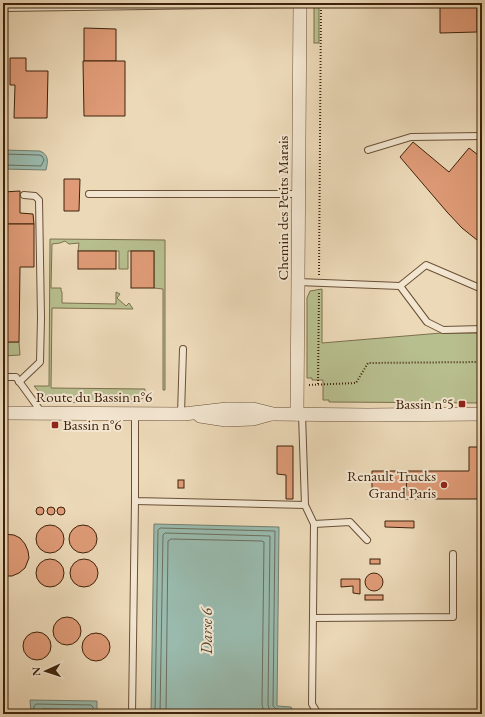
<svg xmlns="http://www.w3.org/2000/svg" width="485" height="717" font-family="'EB Garamond',serif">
	<rect width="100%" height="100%" fill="#ecd9b8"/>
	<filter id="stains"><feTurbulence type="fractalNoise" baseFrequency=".005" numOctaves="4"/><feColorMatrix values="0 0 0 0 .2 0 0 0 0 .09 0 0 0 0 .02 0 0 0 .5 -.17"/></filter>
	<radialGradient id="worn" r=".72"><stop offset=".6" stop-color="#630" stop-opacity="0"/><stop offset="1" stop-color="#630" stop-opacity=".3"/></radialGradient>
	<g fill="#b8bf8f" stroke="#7c704d">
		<rect x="314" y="3" width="5" height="40"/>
		<path d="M50,239l115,1v150h-2v-101l-9,-1v-37h-26v18h-9v-18h-41l1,-8 -10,1 -4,-3 -5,2 -8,1 -1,44h10v3l1,1v11l54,1v-12l4,2 -3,4 9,8 3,-3 4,6 -81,-1 -1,80 94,1v8l-12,6 -85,-1 -14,-16h15z"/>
		<path d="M322,289v54l119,-10h41v70l-153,-1v-2h-6v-20h-11v-2h-5v-80l3,-7z"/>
		<path d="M3,342h16l1,13 -17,1z"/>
	</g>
	<g fill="#99baad" stroke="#757d6c">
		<path d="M3,150l37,1c9,4 8,10 6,19l-43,-1z"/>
		<path d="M154,524l125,3 -2,179 14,1 4,7h-144z"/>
		<path d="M30,700l67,1v13h-66z"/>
	</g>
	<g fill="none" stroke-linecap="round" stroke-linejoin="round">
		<g stroke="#6c6e5c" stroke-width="1">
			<path d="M3,154l36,1 3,1 2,4 -3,6 -38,-1"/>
			<path d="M34,714v-8l2,-2 55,1 2,2v7"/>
			<path d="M40,714v-3l2,-2 44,1 2,4"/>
			<path d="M155,714l3,-184 2,-2 115,3 -2,175 3,3 12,2 3,3"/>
			<path d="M160,714l3,-179 2,-2 105,3 -2,169 2,6 3,3"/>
			<path d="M166,714l2,-173 3,-2 91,2 2,1 -2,163 3,9"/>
		</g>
	</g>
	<g fill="#df9b77" stroke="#3f220b">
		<path d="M440,3h37v29l-37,1z"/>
		<path d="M84,28l32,1v32h-32z"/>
		<path d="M10,58h16v13h22l-1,47h-33l1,-33h-5z"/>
		<path d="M83,61h42v55h-41z"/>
		<path d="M413,142l36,30 20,-24 13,10v86l-20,-16 -15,-16 -47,-55z"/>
		<path d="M64,179h16l-1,32h-15z"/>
		<path d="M20,191v22l13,1 1,10h-31v-32z"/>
		<path d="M3,224h31v43h-14l-1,75h-16z"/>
		<rect x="78" y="251" width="38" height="18"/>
		<rect x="131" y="251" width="23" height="37"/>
		<path d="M277,446h16v53h-7v-24l-9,-1z"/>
		<path d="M469,447h13v52h-76l1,-28h62z"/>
		<path d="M372,471h35l-1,28 -34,-1z"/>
		<rect x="178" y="480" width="6" height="8"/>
		<circle cx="51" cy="511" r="4"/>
		<circle cx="40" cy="511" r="4"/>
		<circle cx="61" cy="511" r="4"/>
		<path d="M385,521h29v7l-29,-1z"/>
		<circle cx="83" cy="539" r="14"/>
		<circle cx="50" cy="539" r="14"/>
		<path d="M3,534l11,1 6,3 5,6 3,7 1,7 -4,10 -6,5 -7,3h-9z"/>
		<circle cx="50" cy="573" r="14"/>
		<circle cx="84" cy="573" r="14"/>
		<rect x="370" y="559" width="10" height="5"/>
		<circle cx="374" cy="582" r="9"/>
		<path d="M341,579h19v15l-7,-1v-7l-12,1z"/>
		<rect x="365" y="595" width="18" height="5"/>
		<circle cx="67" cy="631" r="14"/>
		<circle cx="37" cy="646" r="14"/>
		<circle cx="96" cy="647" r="14"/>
	</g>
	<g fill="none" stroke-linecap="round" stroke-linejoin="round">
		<defs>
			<g id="service">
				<path d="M3,8l297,-4"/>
				<path d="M368,150l43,-13 71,-1"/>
				<path d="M89,194h210"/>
				<path d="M298,282l102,4 27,36 16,8 39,-1"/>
				<path d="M400,286l26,-21 56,24"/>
				<path d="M3,377h13l26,36"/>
				<path d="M19,382l21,-20 1,-44 -2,-118 -4,-4 -11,-1"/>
				<path d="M135,414v87l170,4 -3,-91"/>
				<path d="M181,414l2,-65"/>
				<path d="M305,505l9,19 -2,180 6,10"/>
				<path d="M314,524l36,-2 17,18"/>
				<path d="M313,618l140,-1v-63"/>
				<path d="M132,714l3,-213"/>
			</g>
			<g id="minor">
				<path d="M3,413l181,1 43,-5h26l20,5 94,1 115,-1"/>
				<path d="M297,414l3,-411"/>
				<path d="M200,416l26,4 27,-1 18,-5"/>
			</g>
		</defs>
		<use href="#service" stroke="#6a5036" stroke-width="8"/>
		<use href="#minor" stroke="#6a5036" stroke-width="14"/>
		<g stroke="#3f220b" stroke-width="2" stroke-dasharray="1 2" stroke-linecap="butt">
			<path d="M478,257l4,2"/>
			<path d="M319,275l2,-272"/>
			<path d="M318,384l1,-92"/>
			<path d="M309,385l47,-2 12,-20 114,-1"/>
		</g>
		<use href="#service" stroke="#f3e6d1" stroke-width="6"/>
		<use href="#minor" stroke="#f3e6d1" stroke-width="13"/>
	</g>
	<g fill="#8f2418" stroke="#f3e6d1" stroke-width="1.5">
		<rect x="458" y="400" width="8" height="8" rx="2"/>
		<rect x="51" y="421" width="8" height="8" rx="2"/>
		<circle cx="444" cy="485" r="4"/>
	</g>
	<g text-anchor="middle" stroke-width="4" stroke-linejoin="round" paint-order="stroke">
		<g font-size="15" fill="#3f220b" stroke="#f3e6d1">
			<text transform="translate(283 208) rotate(-90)" y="5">Chemin des Petits Marais</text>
			<text x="94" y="402">Route du Bassin n°6</text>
		</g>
		<g font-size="15" fill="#3f220b" stroke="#f3e6d1" text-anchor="end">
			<text x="454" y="409">Bassin n°5</text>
			<text x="63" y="430" text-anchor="start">Bassin n°6</text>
			<text x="436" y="481">Renault Trucks<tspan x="436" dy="17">Grand Paris</tspan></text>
		</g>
		<g font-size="16" font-style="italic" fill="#564834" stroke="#f3e6d1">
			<text transform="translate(206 631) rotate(-90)" y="6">Darse 6</text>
		</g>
	</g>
	<rect width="485" height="717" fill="none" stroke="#ecd9b8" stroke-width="16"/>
	<rect x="4" y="4" width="477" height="709" fill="none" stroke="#3f220b" stroke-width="2"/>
	<rect x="8" y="8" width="469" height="701" fill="none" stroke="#3f220b"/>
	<g transform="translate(46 671) rotate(267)" stroke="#f3e6d1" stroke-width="3" paint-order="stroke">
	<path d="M0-3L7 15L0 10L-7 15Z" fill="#3f220b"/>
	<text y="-6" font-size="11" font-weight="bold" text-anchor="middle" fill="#3f220b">N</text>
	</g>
	<rect width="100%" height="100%" filter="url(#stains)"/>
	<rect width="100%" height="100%" fill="url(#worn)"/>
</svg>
